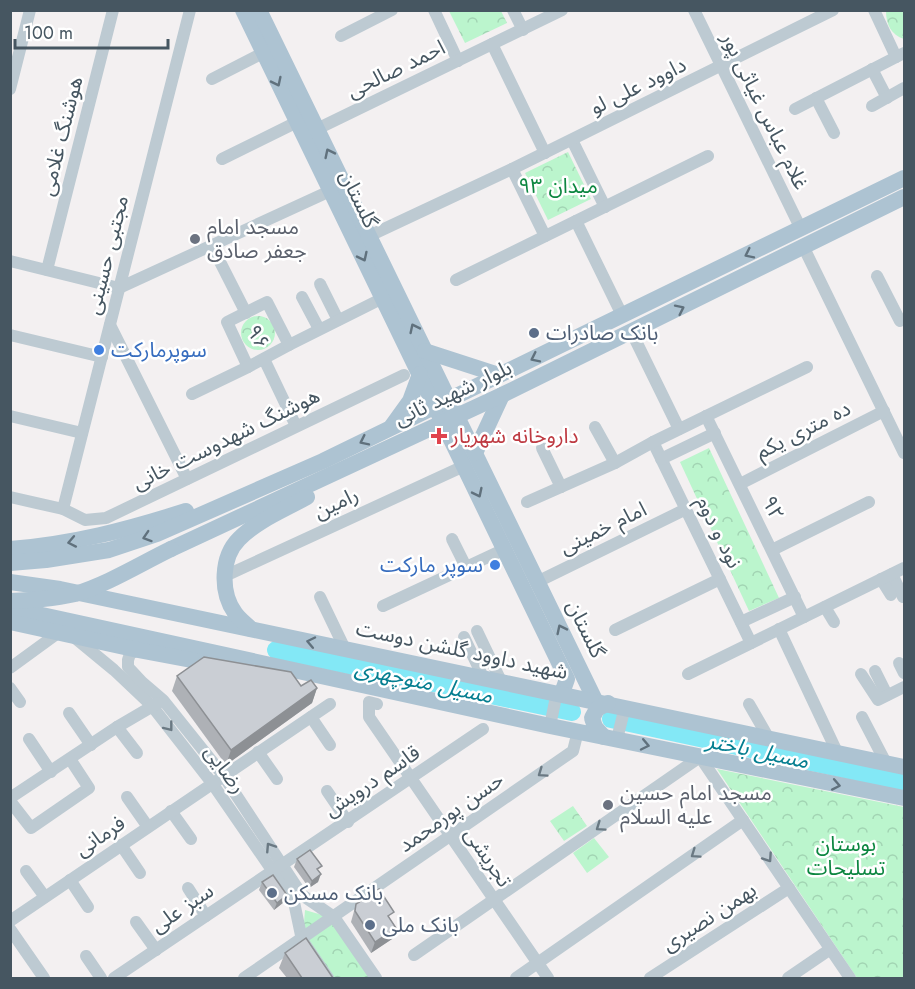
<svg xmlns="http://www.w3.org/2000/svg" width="915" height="989" font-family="Jost,'Noto Sans Arabic',sans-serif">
	<defs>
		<pattern id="forest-crowns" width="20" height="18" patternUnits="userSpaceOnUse" patternTransform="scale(1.5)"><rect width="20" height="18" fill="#bbf5cd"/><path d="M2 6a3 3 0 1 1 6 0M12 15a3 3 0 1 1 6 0" fill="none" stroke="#a2d4b3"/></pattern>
	</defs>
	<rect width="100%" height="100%" fill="#f3f0f1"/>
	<g fill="url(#forest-crowns)">
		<path d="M449,11h52l6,12 -42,20z"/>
		<path d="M886,11h18v28c-13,-4 -18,-15 -18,-28z"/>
		<path d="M568,152l23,47 -43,21 -23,-47z"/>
		<circle cx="258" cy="333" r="17"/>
		<path d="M709,448l70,150 -30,13 -69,-149z"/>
		<path d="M717,769l187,38v171h-47z"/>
		<path d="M573,806l14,20 -23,15 -14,-20z"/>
		<path d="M594,838l15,19 -22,16 -14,-20z"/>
		<path d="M305,910l24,7 42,61h-38l-30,-43z"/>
	</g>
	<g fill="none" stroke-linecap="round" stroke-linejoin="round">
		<g stroke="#83e8f6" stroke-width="18">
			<path d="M276,650l296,62"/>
			<path d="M611,719l293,63"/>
		</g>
		<g stroke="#bdcad2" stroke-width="12">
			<path d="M434,10l24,51"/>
			<path d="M513,10l10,20"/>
			<path d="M694,10l107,219"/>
			<path d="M874,10l22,47"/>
			<path d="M341,36l51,-26"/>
			<path d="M492,44l53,109"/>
			<path d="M872,69l15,29"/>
			<path d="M212,79l51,-26"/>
			<path d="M10,89l20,-79"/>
			<path d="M816,98l18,35"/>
			<path d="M872,106l32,-18"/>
			<path d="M795,109l109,-56"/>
			<path d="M317,129l245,-119"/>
			<path d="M572,140l33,67"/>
			<path d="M222,159l75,-37"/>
			<path d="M512,169l33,67"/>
			<path d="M576,221l46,94"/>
			<path d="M369,236l143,-67 321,-159"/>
			<path d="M212,246l34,67"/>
			<path d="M804,248l100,205"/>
			<path d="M10,261l109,27 211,-97"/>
			<path d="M47,270l66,-260"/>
			<path d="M877,276l23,45 4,-2"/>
			<path d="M456,280l252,-124"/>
			<path d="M320,284l18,36"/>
			<path d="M302,297l17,32"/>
			<path d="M267,302l22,43 -41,22 -21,-45z"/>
			<path d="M110,325l77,154"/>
			<path d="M632,333l47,96"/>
			<path d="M10,335l92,22"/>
			<path d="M289,345l94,-47"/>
			<path d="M264,359l32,67"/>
			<path d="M192,394l56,-27"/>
			<path d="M10,416l72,17"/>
			<path d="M706,416l98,201"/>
			<path d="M595,427l20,36"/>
			<path d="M653,442l98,201"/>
			<path d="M542,448l19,39"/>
			<path d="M661,459l54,-26"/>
			<path d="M740,484l144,-73"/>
			<path d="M10,497l53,12 22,11 21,-2 298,-143"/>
			<path d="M527,502l88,-39 38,-21 154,-75"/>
			<path d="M63,509l127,-499"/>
			<path d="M452,539l14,28"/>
			<path d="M772,550l97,-48"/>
			<path d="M892,574l11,23"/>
			<path d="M225,576l239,-110"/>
			<path d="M881,579l10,16"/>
			<path d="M537,582l149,-73"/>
			<path d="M320,597l25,52"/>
			<path d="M383,606l122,-57"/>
			<path d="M825,607l9,15"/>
			<path d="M741,622l54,-25"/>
			<path d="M779,629l58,123"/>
			<path d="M615,630l105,-51"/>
			<path d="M477,631l24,50"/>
			<path d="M74,637l40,33 38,36 60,77 82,119 8,38 26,38"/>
			<path d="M464,637l19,40"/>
			<path d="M138,650l-8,4 -2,6v7l14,15 21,18 60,75 79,120 32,22 42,61"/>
			<path d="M899,663l5,10"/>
			<path d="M10,668l48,-35"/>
			<path d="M875,671l12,24"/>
			<path d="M688,674l216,-106"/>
			<path d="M861,674l17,26 26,-13"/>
			<path d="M10,688l10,14"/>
			<path d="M377,704l-8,-2v15l179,261"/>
			<path d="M749,704l19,33"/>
			<path d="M69,713l22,32"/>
			<path d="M311,717l19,28"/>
			<path d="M862,717l24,46"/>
			<path d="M550,726l7,-34"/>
			<path d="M117,727l20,26"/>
			<path d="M29,739l22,33"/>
			<path d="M617,739l8,-32"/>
			<path d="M258,752l19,27"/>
			<path d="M327,791l21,31"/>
			<path d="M127,797l21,30"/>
			<path d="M10,798l107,-71 41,-24"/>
			<path d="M10,801l21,27 58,-40 -19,-29"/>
			<path d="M171,811l20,28"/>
			<path d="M121,845l19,28"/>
			<path d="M26,871l19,26"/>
			<path d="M70,880l18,27"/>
			<path d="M188,888l18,28"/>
			<path d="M10,921l320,-217"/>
			<path d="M136,922l20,28"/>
			<path d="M10,929l34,49"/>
			<path d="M414,955l286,-198 150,221"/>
			<path d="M86,956l15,22"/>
			<path d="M114,978l369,-249"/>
			<path d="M244,978l329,-227 5,-20"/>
			<path d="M516,978l227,-158"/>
			<path d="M650,978l139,-90"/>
			<path d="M788,978l41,-28"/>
		</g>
		<g stroke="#adc3d2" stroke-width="16">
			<path d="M243,10l324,669 -5,14"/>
			<path d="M259,10l336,690"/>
			<path d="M425,351l74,24"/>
			<path d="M392,426l18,-25 10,-27"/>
			<path d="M475,453l27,-58"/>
			<path d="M10,549c63,-5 116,-19 176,-38"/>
			<path d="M171,549l331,-154 402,-198"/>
			<path d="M10,563l36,-3 63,-10 48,-16 166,-73 581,-283"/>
			<path d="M10,582l50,7 844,178"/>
			<path d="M10,608l540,118 354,72"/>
			<path d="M10,622l128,28 80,15"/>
			<path d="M251,629c-5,-5 -12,-10 -16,-16 -15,-21 -14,-56 4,-74 19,-19 45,-29 68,-42"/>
			<path d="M604,737l-9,-10 -3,-9 5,-9 11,-6"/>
		</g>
		<path stroke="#adc3d2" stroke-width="16" d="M10,601c22,-1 44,-2 65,-7 33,-10 65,-30 96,-45"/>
	</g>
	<g fill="#aeb1b6">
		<path d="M177,676l140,12 -5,15 -86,62 -54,-74z"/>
		<path d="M297,859l23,13 -2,10 -9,6 -15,-21z"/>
		<path d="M262,882l25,13 -3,7 -10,8 -15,-20z"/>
		<path d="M356,904l35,16 5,8 -4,11 -21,14 -20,-31z"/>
		<path d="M285,953l48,25h-46l-8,-10z"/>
	</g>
	<g fill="#8d9094">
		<path d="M317,688l-5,15 -86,62 5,-15z"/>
		<path d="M321,874l-3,8 -9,6 3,-7z"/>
		<path d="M287,895l-3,7 -10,8 3,-7z"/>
		<path d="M396,928l-4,11 -21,14 4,-11z"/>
	</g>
	<g fill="#caced4" stroke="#8d9094" stroke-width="1.5">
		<path d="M204,657l87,15 10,14 10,-6 6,8 -86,62 -54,-74z"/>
		<path d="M310,850l12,16 -5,3 4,5 -9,7 -15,-22z"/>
		<path d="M273,875l14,20 -10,8 -15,-21z"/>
		<path d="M379,889l15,23 -6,4 8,12 -21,14 -20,-31 1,-7z"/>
		<path d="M306,938l27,40h-31l-17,-25z"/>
	</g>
	<defs><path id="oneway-chevron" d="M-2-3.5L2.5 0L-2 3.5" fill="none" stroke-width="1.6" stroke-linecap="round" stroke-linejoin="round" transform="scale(1.5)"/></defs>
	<g stroke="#60717d">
		<use href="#oneway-chevron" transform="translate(277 82) rotate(64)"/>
		<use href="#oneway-chevron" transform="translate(329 153) rotate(-116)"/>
		<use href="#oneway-chevron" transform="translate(749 254) rotate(154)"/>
		<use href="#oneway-chevron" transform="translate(363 257) rotate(64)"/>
		<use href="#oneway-chevron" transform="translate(680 309) rotate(-26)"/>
		<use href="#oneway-chevron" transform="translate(414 328) rotate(-116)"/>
		<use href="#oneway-chevron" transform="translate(535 358) rotate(154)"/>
		<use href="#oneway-chevron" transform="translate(364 441) rotate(154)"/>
		<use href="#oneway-chevron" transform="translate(478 493) rotate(64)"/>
		<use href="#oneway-chevron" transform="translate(147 537) rotate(162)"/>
		<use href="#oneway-chevron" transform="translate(72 542) rotate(169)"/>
		<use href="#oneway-chevron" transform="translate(561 629) rotate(-116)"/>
		<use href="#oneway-chevron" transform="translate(311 642) rotate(-168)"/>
		<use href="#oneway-chevron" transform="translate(645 745) rotate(12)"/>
		<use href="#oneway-chevron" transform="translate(836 785) rotate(11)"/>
	</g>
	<g stroke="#6a7983">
		<use href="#oneway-chevron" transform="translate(169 727) rotate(52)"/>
		<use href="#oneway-chevron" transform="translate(542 773) rotate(145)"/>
		<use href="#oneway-chevron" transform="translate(600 827) rotate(145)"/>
		<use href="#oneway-chevron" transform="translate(270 847) rotate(-123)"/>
		<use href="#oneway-chevron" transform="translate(695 854) rotate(145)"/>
		<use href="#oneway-chevron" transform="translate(768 858) rotate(56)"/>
	</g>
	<g fill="#6b7280" stroke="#fff" stroke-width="2">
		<circle cx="195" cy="239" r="6"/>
		<circle cx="608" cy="805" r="6"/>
	</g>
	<g fill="#5c6f8a" stroke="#fff" stroke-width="2">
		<circle cx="534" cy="333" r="6"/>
		<circle cx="272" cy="893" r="6"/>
		<circle cx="370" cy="925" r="6"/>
	</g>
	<g fill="#3f7fe0" stroke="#fff" stroke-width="2">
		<circle cx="99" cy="350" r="6"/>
		<circle cx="495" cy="565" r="6"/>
	</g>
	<path fill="#e0444e" stroke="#fff" stroke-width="2" d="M436 427h6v6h6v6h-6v6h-6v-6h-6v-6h6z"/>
	<g text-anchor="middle" stroke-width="5" stroke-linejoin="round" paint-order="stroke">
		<g font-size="21" fill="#465661" stroke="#fff">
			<text transform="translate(396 69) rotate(-26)" y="7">احمد صالحی</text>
			<text transform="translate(638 86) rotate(-26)" y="7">داوود علی لو</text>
			<text transform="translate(765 111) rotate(64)" y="7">غلام عباس غیاثی ‌پور</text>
			<text transform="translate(61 136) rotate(-76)" y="7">هوشنگ غلامی</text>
			<text transform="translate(359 199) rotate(64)" y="7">گلستان</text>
			<text transform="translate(107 255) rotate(-76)" y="7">مجتبی حسینی</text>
			<text transform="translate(258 337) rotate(58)" y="7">۹۶</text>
			<text transform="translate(453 393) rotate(-25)" y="7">بلوار شهید ثانی</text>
			<text transform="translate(803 430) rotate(-27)" y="7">ده متری یکم</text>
			<text transform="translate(226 439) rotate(-26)" y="7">هوشنگ شهدوست خانی</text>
			<text transform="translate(336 503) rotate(-25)" y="7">رامین</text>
			<text transform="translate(773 508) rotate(64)" y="7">۹۲</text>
			<text transform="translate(603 528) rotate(-26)" y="7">امام خمینی</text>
			<text transform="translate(719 532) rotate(64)" y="7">نود و دوم</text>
			<text transform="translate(586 629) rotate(64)" y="7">گلستان</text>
			<text transform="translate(462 650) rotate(12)" y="7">شهید داوود گلشن دوست</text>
			<text transform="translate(225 769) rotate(54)" y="7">رضایی</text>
			<text transform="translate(372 781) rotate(-34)" y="7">قاسم درویش</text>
			<text transform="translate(451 812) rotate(-35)" y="7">حسن پورمحمد</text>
			<text transform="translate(100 836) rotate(-34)" y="7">فرمانی</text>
			<text transform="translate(488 857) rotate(56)" y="7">تجریشی</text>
			<text transform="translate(182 908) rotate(-34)" y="7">سبز علی</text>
			<text transform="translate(709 917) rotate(-33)" y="7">بهمن نصیری</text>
		</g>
		<g font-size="21" fill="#0c8640" stroke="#fff">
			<text x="558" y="193">میدان ۹۳</text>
			<text x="846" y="851">بوستان<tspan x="846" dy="24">تسلیحات</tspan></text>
		</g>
		<g font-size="21" fill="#5b616d" stroke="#fff" text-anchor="start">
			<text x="207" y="234">مسجد امام<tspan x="207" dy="24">جعفر صادق</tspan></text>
			<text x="620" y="800">مسجد امام حسین<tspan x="620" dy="24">علیه السلام</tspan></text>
		</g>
		<g font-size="21" fill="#4e5e75" stroke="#fff" text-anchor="start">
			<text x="546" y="340">بانک صادرات</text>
			<text x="284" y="900">بانک مسکن</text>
			<text x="382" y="932">بانک ملی</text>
		</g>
		<g font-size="21" fill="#366cbe" stroke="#fff" text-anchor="start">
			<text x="111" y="357">سوپرمارکت</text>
			<text x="483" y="572" text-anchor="end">سوپر مارکت</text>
		</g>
		<g font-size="21" fill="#be3a42" stroke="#fff" text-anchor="start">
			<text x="451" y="443">داروخانه شهریار</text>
		</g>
		<g font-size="22" font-style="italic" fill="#047e90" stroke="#fff">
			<text transform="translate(424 681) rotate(12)" y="8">مسیل منوچهری</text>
			<text transform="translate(758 750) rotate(12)" y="8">مسیل باختر</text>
		</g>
	</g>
	<rect width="915" height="989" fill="none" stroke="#465661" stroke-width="24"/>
	<path d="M15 39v9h153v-9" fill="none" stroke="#465661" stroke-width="3"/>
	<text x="24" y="39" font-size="18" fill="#465661" stroke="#ffffff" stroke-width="4.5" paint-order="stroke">100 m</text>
</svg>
